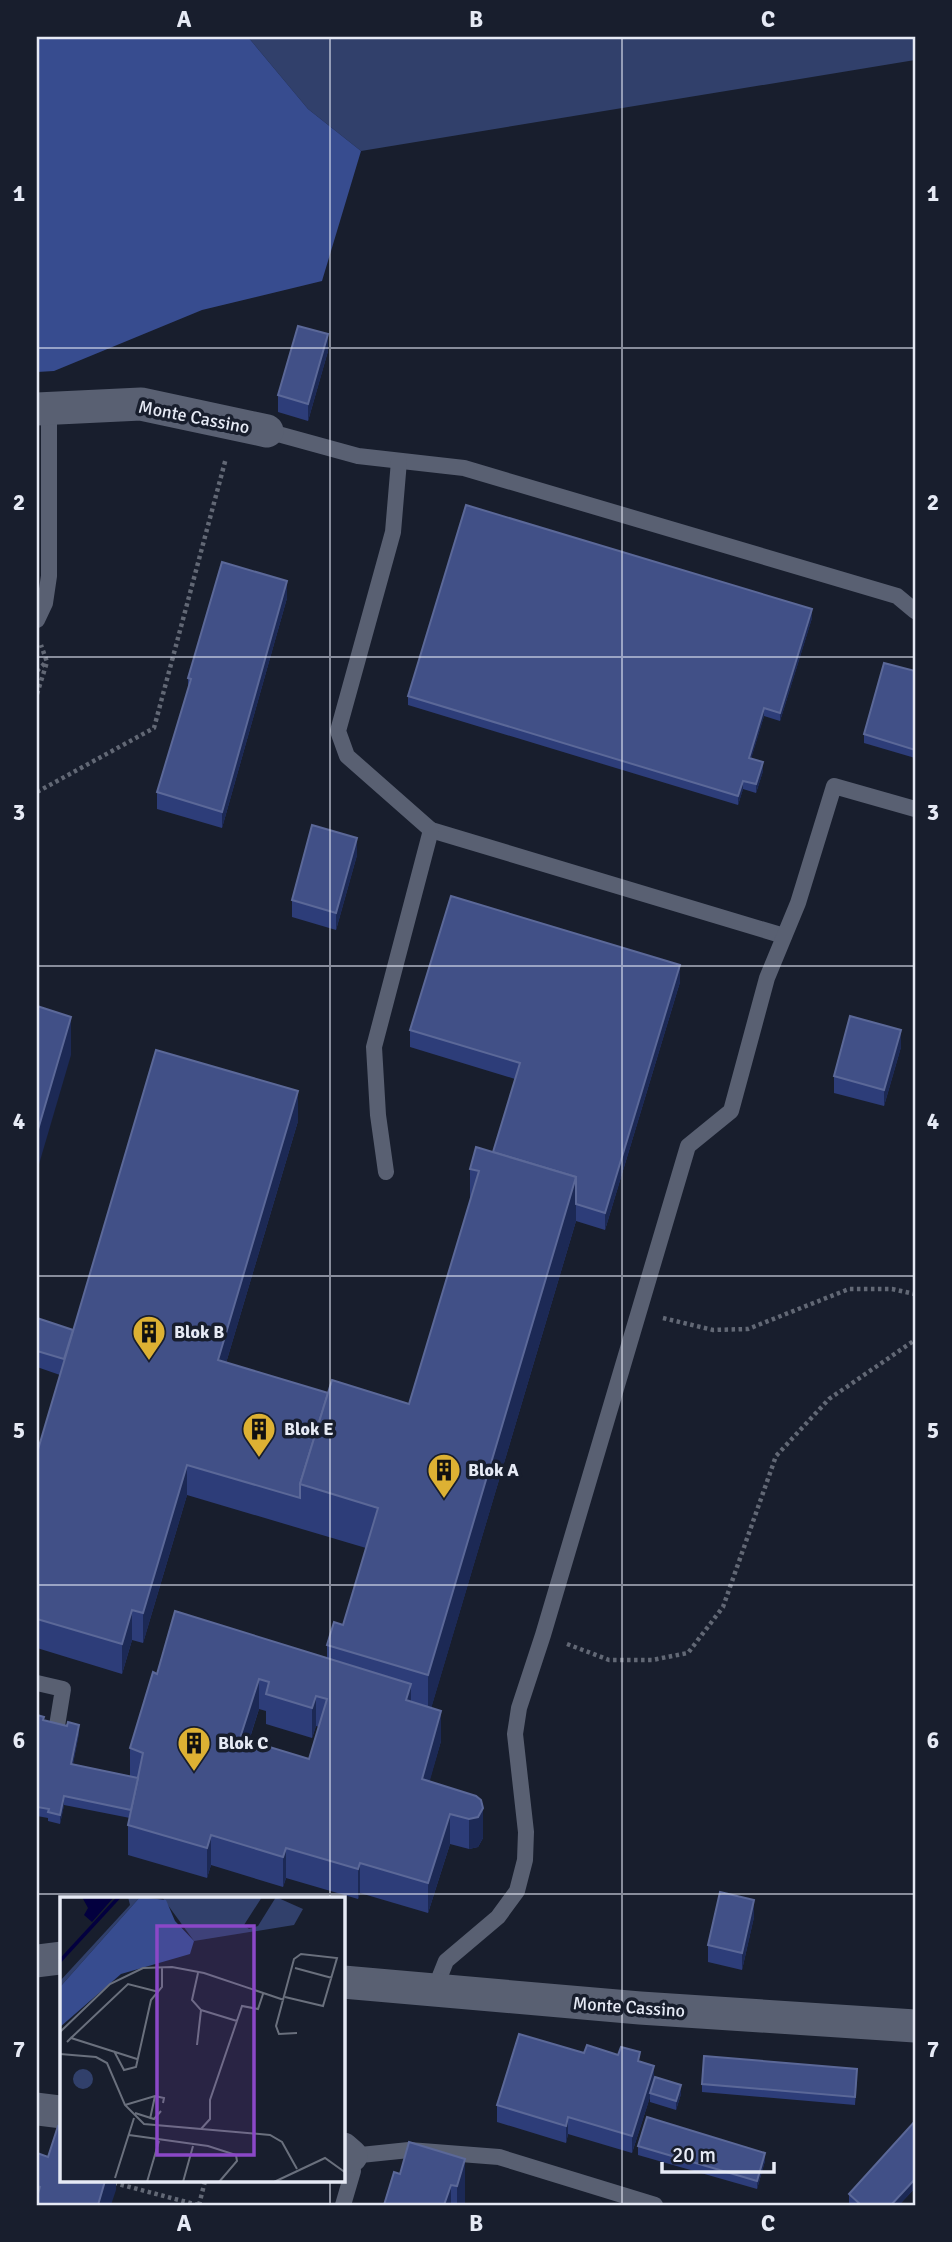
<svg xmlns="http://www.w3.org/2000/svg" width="952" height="2242" font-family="Signika,sans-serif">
	<rect width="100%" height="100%" fill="#181e2d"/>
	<path fill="#31406b" d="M248,37h667v23l-554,91 -53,-42z"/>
	<path fill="#374c8f" d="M37,37h211l60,72 53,42 -39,130 -120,29 -148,61 -17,1z"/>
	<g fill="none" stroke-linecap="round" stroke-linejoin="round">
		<g stroke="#626875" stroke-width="4.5" stroke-dasharray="3.5 3.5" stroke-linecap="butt">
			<path d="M37,671l9,-9"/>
			<path d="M37,694l10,-32 -6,-17"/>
			<path d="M37,792l117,-64 72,-270"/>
			<path d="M663,1318l50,12 35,-1 101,-40h43l23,5"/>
			<path d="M567,1644l42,16h43l36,-7 35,-46 53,-151 53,-57 86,-59"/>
			<path d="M107,2181l91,24"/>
			<path d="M199,2205l6,-24"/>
		</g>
		<g stroke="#596072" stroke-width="16">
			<path d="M267,431l91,25 106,12 433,128 18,15"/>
			<path d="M37,620l8,-17 4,-27v-168"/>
			<path d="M431,830l353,106"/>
			<path d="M386,1172l-8,-57 -4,-68 57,-217 -84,-74 -9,-25 55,-199 6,-71"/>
			<path d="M37,1683l26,6 -7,43"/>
			<path d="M434,1991l12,-30 52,-44 19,-26 8,-31 1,-28 -11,-98 4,-26 24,-73 145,-489 43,-35 36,-133 31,-75 36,-117 81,23"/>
			<path d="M343,2205l10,-34 -2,-15 58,-6 90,7 156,48"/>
		</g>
		<g stroke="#596072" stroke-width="33">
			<path d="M37,409l104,-5 126,27"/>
			<path d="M37,1961l24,-3"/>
			<path d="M343,1982l297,26 275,18"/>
			<path d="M37,2109l24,3"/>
			<path d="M343,2149l8,7"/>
		</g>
	</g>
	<g fill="#2d3d79" fill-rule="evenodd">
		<path d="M328,351l-20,70 -30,-9v-17z"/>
		<path d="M287,598l-65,230 -65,-19v-17l31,-102v-12z"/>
		<path d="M812,618l-32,103 -16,-5 -13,42 12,13 -7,22 -13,-4 -5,16 -330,-100v-9z"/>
		<path d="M915,671v87l-51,-15v-9z"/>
		<path d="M357,855l-21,75 -44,-13v-17z"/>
		<path d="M680,982l-75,248 -29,-9 -145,487 10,33 -12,41 47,14 7,42 -5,9 -9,2 -19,-5 -22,69 -68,-20 -2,6 -72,-21 -3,9 -72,-22 -4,13 -79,-23v-30l2,-7 -66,-13 -4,19 -12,-3v-3l-11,-2v-101l7,6 35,12 -6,31 57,12v-28l27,-74 170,-16v-13l16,-20 23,-77 -179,-53 -44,148 -11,-3 -10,34 -85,-26v-195l23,-78 -23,-8v-49l36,12 225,-209 -72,242 102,30 81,11 61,-203v-32l23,-17 22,-73 -105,-32v-17zM259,1709l7,2v13l46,14 4,-12 3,1 -10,32 -60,-18z"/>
		<path d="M901,1047l-17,59 -50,-13v-17z"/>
		<path d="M754,1917l-12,53 -34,-8v-17z"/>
		<path d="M584,2053l56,9 14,17 27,15 -5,16 -26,-8v-5l-18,56 -64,-19 -2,9 -69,-21v-17z"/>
		<path d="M857,2077l-2,28 -153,-13v-8z"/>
		<path d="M915,2121v67l-16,17h-48l-2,-2v-9z"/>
		<path d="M638,2146l127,15 -8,28 -119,-34z"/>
		<path d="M465,2159v46h-81l16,-31z"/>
	</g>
	<g fill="#1c2955">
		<path d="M328,334v17l-20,70v-17z"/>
		<path d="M287,581v17l-65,230v-16z"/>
		<path d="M812,609v9l-32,103v-8z"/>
		<path d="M764,708v8l-15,50v-8z"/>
		<path d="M763,762v9l-7,22v-9z"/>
		<path d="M743,781v8l-5,16v-9z"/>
		<path d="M357,838v17l-21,75v-17z"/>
		<path d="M680,965v17l-75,248v-17z"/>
		<path d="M71,1017v38l-34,116v-38z"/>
		<path d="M901,1030v17l-17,59v-16z"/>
		<path d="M298,1091v30l-80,269v-30z"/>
		<path d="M576,1177v44l-148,498v-44z"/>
		<path d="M187,1465v30l-44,148v-30z"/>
		<path d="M132,1610v30l-10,34v-30z"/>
		<path d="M259,1679v30l-19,59v-30z"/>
		<path d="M411,1684v30l-5,-14z"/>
		<path d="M316,1696v30l-4,12v-30z"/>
		<path d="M441,1711v30l-19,68v-30z"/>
		<path d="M79,1725v8l-8,40v-9z"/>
		<path d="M64,1796v9l-4,19v-9z"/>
		<path d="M483,1808v30l-5,9 -9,2v-30z"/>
		<path d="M450,1814v30l-22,69v-30z"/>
		<path d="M211,1835v30l-4,13v-30z"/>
		<path d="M286,1848v30l-3,9v-30z"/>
		<path d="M360,1863v30l-2,6v-30z"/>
		<path d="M754,1900v17l-12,53v-17z"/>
		<path d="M654,2066v16l-4,11v4l-18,56v-17z"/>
		<path d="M681,2085v9l-5,16v-9z"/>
		<path d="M568,2117v17l-2,9v-17z"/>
		<path d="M765,2153v8l-8,28v-8z"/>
		<path d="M465,2159v46h-8v-19z"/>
		<path d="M915,2179v9l-16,17h-8z"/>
		<path d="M105,2181h11v9l-5,15h-13z"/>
		<path d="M451,2185v20h-7z"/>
	</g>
	<g fill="#415087" stroke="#5b6898" stroke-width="2" fill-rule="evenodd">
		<path d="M298,326l30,8 -20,70 -30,-9z"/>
		<path d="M466,505l346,104 -32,104 -16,-5 -15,50 14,4 -7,22 -13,-3 -5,15 -330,-100z"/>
		<path d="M222,562l65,19 -65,231 -65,-20 34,-113 -3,-1z"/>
		<path d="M884,663l31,8v79l-51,-16z"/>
		<path d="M312,825l45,13 -21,75 -44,-13z"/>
		<path d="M451,896l229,69 -75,248 -29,-9v-27l-83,-25 27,-89 -110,-33z"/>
		<path d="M37,1006l34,11 -34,116z"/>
		<path d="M850,1016l51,14 -17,60 -50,-14z"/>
		<path d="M156,1050l142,41 -80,269 110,33 -28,91v14l-113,-33 -44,148 -11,-3 -10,34 -85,-25v-166z"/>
		<path d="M476,1147l100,30 -148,498 -101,-30 7,-23 9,3 35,-117 -78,-24 32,-104 77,24 70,-233 -9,-2z"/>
		<path d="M37,1318l36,12 -9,29 -27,-8z"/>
		<path d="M175,1611l236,73 -5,16 35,11 -19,68 54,17 5,4 2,8 -5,9 -9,2 -19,-5 -22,69 -68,-20 -2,6 -72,-21 -3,9 -72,-22 -4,13 -79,-23 15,-72 -13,-5 23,-76 4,2zM259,1679l10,3 -3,12 46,14 4,-12 11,3 -18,60 -69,-21z"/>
		<path d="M37,1715l7,2 -1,3 24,6 1,-4 11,3 -8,39 67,14 -7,32 -67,-14 -4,19 -12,-3 1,-3 -12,-2z"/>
		<path d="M720,1892l34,8 -12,53 -34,-8z"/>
		<path d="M519,2034l65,19 3,-8 31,10 3,-8 19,5 -2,9 16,5 -22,70 -64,-19 -2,9 -69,-21z"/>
		<path d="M704,2056l153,13 -2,28 -153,-13z"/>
		<path d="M655,2077l26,8 -5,16 -26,-8z"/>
		<path d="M647,2117l118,36 -8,28 -119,-35z"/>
		<path d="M915,2121v58l-24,26h-30l-12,-11z"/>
		<path d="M58,2126l3,1v54h44l-7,24h-61v-8l3,-10 -3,-1v-33l11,4z"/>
		<path d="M409,2142l56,17 -8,27 -6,-1 -7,20h-60l10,-33 6,2z"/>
	</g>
	<path fill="none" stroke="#e6eaf5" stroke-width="2" stroke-opacity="0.55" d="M330,37v1862M622,37v2168M37,348h878M37,657h878M37,966h878M37,1276h878M37,1585h878M37,1894h878M330,2181v24"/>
	<defs>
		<symbol id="building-pin" viewBox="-11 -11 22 30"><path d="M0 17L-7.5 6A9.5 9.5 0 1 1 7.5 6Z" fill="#ddb133" stroke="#181e2d"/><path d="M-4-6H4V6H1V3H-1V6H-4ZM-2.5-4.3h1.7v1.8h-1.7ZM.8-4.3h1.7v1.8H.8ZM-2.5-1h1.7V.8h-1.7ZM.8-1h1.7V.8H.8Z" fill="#111"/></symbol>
	</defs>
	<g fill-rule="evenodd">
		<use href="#building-pin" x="130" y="1313" width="38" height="52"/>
		<use href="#building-pin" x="240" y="1410" width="38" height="52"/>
		<use href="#building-pin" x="425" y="1451" width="38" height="52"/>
		<use href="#building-pin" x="175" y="1724" width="38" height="52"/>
	</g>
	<g text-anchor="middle" stroke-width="7" stroke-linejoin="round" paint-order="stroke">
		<g font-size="18" fill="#e6eaf5" stroke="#181e2d">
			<text transform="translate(194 417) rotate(11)" y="6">Monte Cassino</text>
			<text transform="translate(629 2007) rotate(4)" y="6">Monte Cassino</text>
		</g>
		<g font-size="18" font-weight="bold" fill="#e6eaf5" stroke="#181e2d" text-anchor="start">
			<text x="174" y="1338">Blok B</text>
			<text x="284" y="1435">Blok E</text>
			<text x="468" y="1476">Blok A</text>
			<text x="218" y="1749">Blok C</text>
		</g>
	</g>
	<g transform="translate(60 1897)">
		<rect width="285" height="285" fill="#181e2d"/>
		<path d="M68,0h12l-80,90v-6l70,-76zM102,0h100l-18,28 5,4 9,-3 18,-29 27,12 -9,16 -100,16zM13 182a10 10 0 1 1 20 0a10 10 0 1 1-20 0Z" fill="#31406b"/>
		<path d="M80,0l26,3 9,21 19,20 -4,13 -69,20 -61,53v-40z" fill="#374c8f"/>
		<path d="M22,0h32l-22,25 -8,-7 4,-7z" fill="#03003f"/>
		<path fill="none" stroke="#03003f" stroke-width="3.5" d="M0,64l59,-64"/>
		<path fill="none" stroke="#6a707d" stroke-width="2" d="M235,71l37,10M225,100l38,9 14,-48 -36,-4 -7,5 -18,67 3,8 18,-1M141,113l36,11M0,135l50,-48 33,-16 29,-1 32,6 80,27M11,141l57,-54 31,8M7,145l4,-4 66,21M137,148l4,-35 -9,-10 6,-27M54,154l10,19 12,-3 15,-67 11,-13v-20M0,157l36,3 11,6 18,42 19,19 126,11 12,7 15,27M65,208l30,-9 9,2 -1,5M75,216l19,6 7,-8M90,222l5,-23M141,232l9,-10v-19l32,-94 16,3 5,-15M69,238l79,11 28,9 1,6 -18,21M55,281l19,-60M87,285l12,-41M123,285l10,-36M214,285l51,-24 21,15"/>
		<path fill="#8b48c7" fill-opacity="0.15" stroke="#8b48c7" stroke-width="3.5" d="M97,29h97v229h-97z"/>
		<rect width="285" height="285" fill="none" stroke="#e6eaf5" stroke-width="3.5"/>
	</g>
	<rect width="952" height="2242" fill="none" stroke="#181e2d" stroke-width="77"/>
	<path d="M662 2162v10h112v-10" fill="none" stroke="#e6eaf5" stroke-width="3.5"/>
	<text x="672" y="2162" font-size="21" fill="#e6eaf5" stroke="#181e2d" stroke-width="5" paint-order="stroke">20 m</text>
	<rect x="38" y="38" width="876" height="2166" fill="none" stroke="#e6eaf5" stroke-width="2.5"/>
	<g font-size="23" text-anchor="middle" font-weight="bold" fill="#e6eaf5">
		<text x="184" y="27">A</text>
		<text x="476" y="27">B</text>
		<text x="768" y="27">C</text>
		<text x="19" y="201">1</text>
		<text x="933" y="201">1</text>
		<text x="19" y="510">2</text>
		<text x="933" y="510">2</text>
		<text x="19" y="820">3</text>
		<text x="933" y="820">3</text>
		<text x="19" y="1129">4</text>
		<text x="933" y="1129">4</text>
		<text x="19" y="1438">5</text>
		<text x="933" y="1438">5</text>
		<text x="19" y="1748">6</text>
		<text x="933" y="1748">6</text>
		<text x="19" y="2057">7</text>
		<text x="933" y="2057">7</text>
		<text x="184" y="2231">A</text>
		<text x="476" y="2231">B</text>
		<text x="768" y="2231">C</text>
	</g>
</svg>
